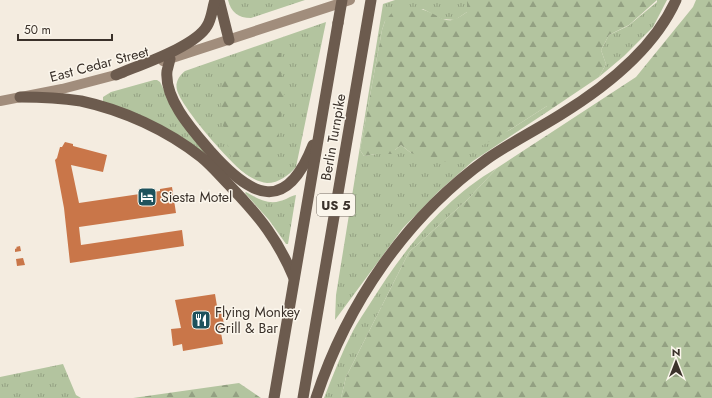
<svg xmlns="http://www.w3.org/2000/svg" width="712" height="398" font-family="Jost,sans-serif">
	<defs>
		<pattern id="grass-tufts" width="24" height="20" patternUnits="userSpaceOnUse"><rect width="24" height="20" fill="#b3c49f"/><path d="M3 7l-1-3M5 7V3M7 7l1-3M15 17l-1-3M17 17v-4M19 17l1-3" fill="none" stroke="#93a082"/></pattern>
		<pattern id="forest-firs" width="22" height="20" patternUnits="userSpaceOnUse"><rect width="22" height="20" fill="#b3c49f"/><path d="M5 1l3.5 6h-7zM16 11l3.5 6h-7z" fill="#93a082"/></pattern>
	</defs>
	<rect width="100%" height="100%" fill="#f4ece0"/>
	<g fill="url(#grass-tufts)">
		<path d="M228,0h77l-54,18c-13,0 -20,-6 -23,-18z"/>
		<path d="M395,0h72v12l-12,8 -13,-1 -19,-10 -38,12 -3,9 -22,120 4,6 12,-2h18l1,-4 6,-5 10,8 97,-22 39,-25v6l-74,49 -34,30 -36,37 -68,92 1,-25 47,-291z"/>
		<path d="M657,0h10l-14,27 -29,29 -25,21 7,-13 -5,-14 8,-15 19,-9 29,-24z"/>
		<path d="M326,22l-30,145c-7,8 -17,16 -29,16 -9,-1 -18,-6 -25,-12 -15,-12 -60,-63 -65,-81 -2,-8 2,-14 8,-19z"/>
		<path d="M154,80h3l3,2 12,24 38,50 -107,-54v-5l8,-5z"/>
		<path d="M497,168l-30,32 -58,52 -63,125 -5,21h-17c9,-23 18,-46 29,-67 5,-10 12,-19 18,-29 32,-51 72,-103 126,-134z"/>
		<path d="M246,192c10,6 22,13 34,9 6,-1 10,-5 16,-6l-8,49h-2l-17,-24 -24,-27z"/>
		<path d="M63,364l13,31 5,3h-81v-21z"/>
	</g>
	<g fill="url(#forest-firs)">
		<path d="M467,0h190l-28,25 -20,10 -8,15 5,14 -7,13 -52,35v-6l-39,25 -48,27 -11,4 -12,-1 -15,-4 -11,-4 -10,-8 -6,5v4h-19l-12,2 -4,-6 22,-120 3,-9 10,-12c9,0 20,-2 29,1 21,7 21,18 43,2z"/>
		<path d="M696,0h16v398h-371l5,-21 63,-125 58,-52 30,-32 139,-91 57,-70z"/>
		<path d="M256,52l25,1v22l5,5 -13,93 -4,8c-14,0 -28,-8 -36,-20 -6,-9 -14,-59 -12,-70 0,-4 2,-11 4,-15 6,-13 19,-18 31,-24z"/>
		<path d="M239,383l22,15h-128z"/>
	</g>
	<g fill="#c97649">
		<path d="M65,142l8,2v2l34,9 -4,17 -32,-7 8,38 81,-12v-2l12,-2 4,26 -97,14 2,18 101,-15 2,16 -114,17 -6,-55 -9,-48 2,-2 3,-11h2z"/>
		<path d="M20,246l1,5 -6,1v-3l2,-1 -1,-1z"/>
		<path d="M23,258l2,7 -8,1 -1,-7z"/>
		<path d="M215,294l3,18 4,-1 2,15 -4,1 3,17 -40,7 -1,-7 -9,2 -2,-17 10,-1 -6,-28z"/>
	</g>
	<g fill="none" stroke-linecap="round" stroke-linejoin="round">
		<g stroke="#a18d7c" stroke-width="10">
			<path d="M163,61l187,-61"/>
			<path d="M0,101l62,-12 61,-16"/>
		</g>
		<g stroke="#6c5b4e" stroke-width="11">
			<path d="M219,0l10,40"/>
			<path d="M170,59c-1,4 -2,8 -3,12 -3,29 27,61 44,81 41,46 75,62 102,-7"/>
			<path d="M116,75c23,-10 79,-28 91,-49 5,-8 5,-17 8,-26"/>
			<path d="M20,97c21,0 41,1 61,4 42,9 86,29 120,56 11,9 20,20 30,30 29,30 47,53 63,91"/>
			<path d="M274,398l64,-375"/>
			<path d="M303,398l68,-398"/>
			<path d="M316,398c31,-94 90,-181 171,-239 23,-16 49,-29 73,-44 44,-27 94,-66 116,-115"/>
		</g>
		<path stroke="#6c5b4e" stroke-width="11" d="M338,23l4,-23"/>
	</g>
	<defs>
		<symbol id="hotel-square" viewBox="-11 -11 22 22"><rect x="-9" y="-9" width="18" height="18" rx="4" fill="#1e525d" stroke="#fbf6ec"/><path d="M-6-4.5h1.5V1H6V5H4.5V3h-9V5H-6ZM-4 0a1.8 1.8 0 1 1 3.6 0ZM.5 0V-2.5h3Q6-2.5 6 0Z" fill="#fff"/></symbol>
		<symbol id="restaurant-square" viewBox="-11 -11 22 22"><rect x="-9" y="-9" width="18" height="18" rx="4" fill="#1e525d" stroke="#fbf6ec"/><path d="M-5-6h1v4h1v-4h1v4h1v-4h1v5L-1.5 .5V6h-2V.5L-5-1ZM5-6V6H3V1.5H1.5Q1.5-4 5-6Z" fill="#fff"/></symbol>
	</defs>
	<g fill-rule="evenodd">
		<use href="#hotel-square" x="136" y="186" width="22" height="22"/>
		<use href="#restaurant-square" x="190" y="309" width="22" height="22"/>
	</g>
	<g text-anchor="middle" stroke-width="3" stroke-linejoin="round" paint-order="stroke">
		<rect fill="#fbf6ec" stroke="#746c64" stroke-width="1" x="317" y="194" width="38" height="22" rx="3"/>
		<g font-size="13" font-weight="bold" fill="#3a312a">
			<text x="336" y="210">US 5</text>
		</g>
		<g font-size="14" fill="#3a312a" stroke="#fbf6ec">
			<text transform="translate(99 64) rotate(-15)" y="5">East Cedar Street</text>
			<text transform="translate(333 137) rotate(-80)" y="5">Berlin Turnpike</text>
		</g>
		<g font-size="14" fill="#3a312a" stroke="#fbf6ec" text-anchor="start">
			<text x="161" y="202">Siesta Motel</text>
			<text x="215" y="317">Flying Monkey<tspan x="215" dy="16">Grill &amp; Bar</tspan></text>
		</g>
	</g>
	<g transform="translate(676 362)" stroke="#fbf6ec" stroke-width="3" paint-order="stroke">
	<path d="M0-3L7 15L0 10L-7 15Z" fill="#3a312a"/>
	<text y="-6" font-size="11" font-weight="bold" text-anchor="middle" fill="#3a312a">N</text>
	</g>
	<path d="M18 34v6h94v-6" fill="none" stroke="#3a312a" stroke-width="2"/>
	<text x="24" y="34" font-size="12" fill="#3a312a" stroke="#fbf6ec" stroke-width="3" paint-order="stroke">50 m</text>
</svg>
